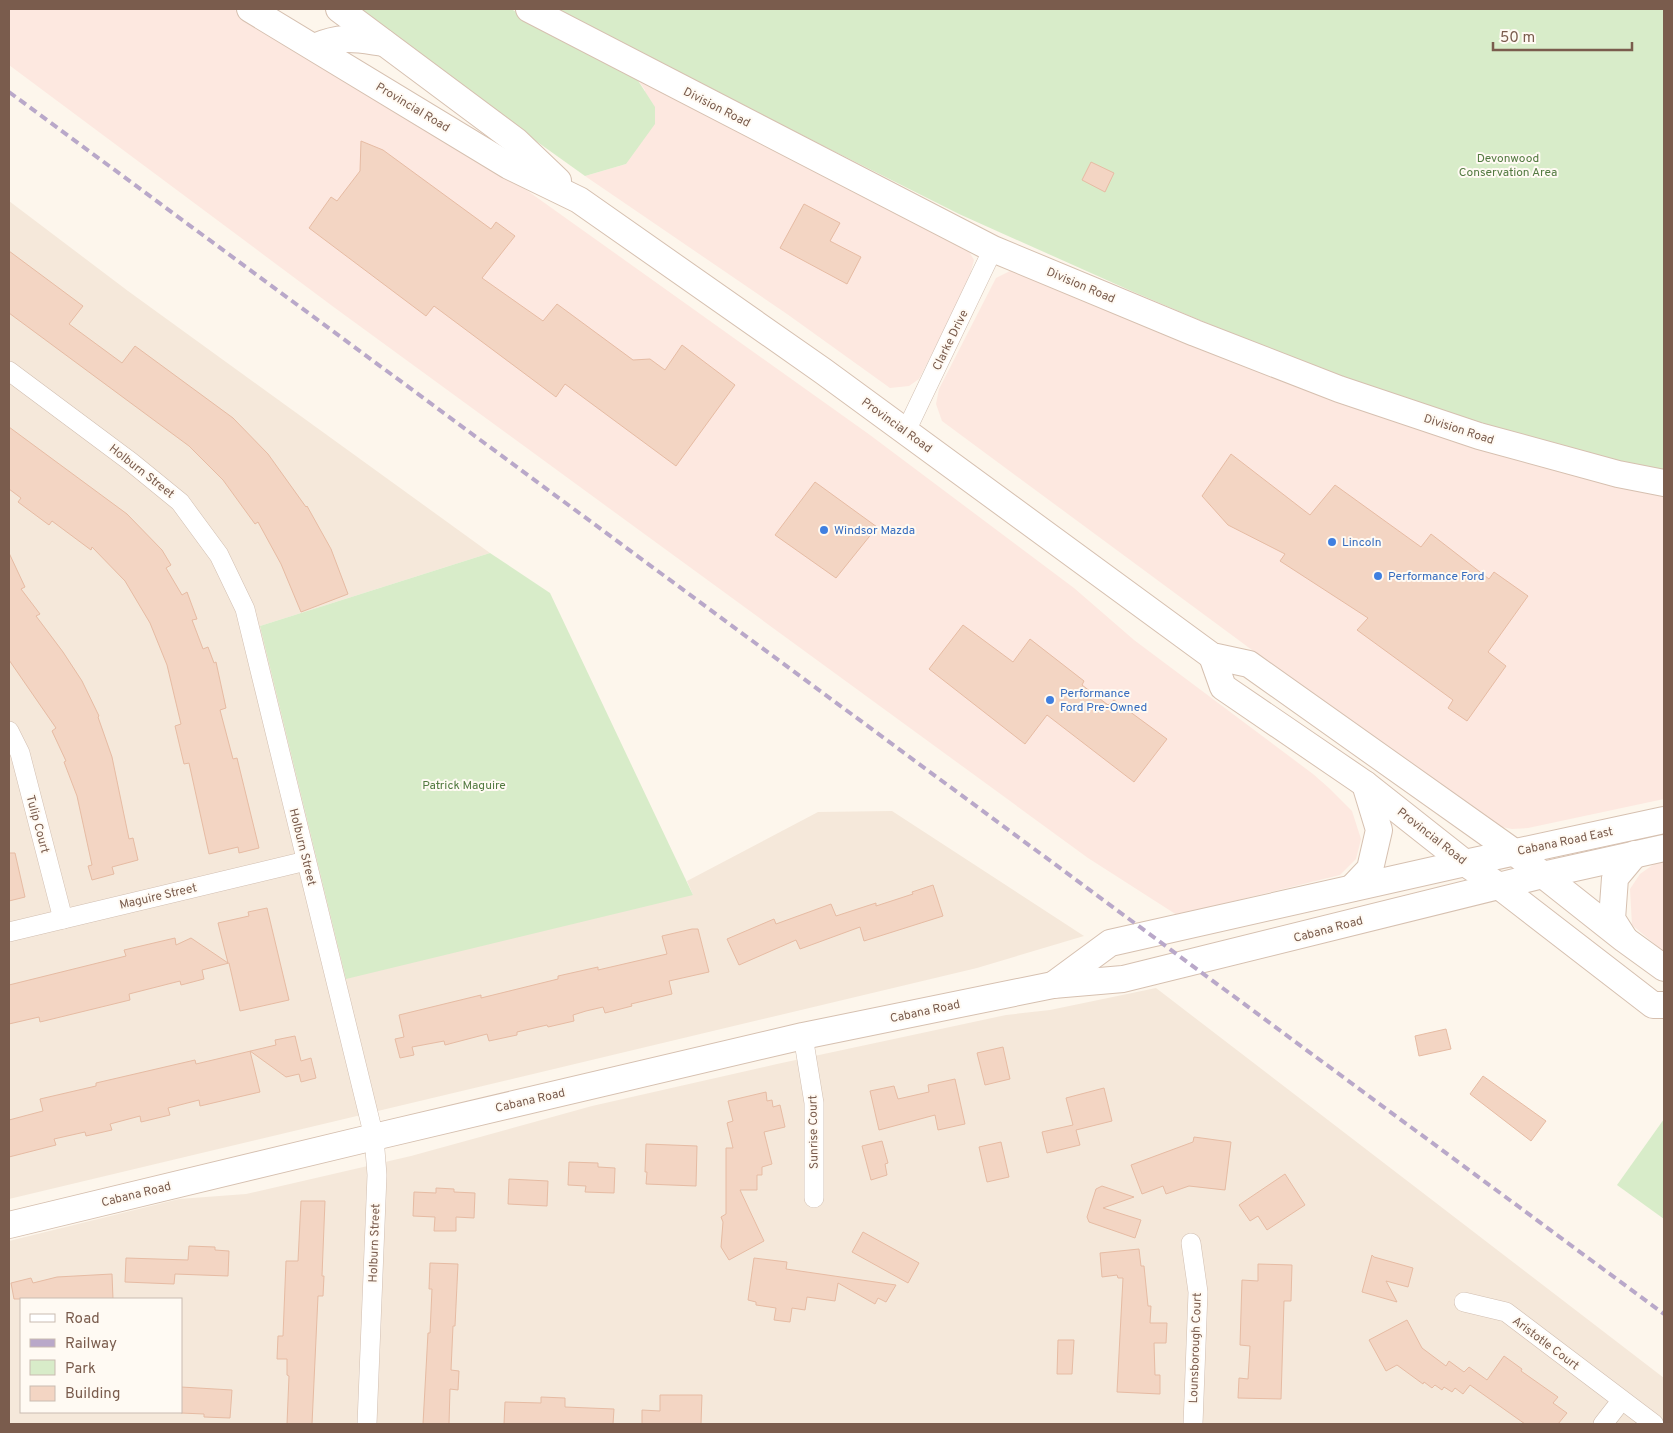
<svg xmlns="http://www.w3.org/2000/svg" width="1673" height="1433" font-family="Overpass,sans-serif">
	<rect width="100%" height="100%" fill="#fdf6ec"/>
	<g fill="#f5e8da" fill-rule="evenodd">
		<path d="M9,201l119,90 362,262 -230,73 433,269 -6,-14 131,-69 74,-1 192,125 -107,32 -968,231z"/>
		<path d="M1156,988l508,390v46h-1655v-183l170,-42 67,-5 165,-38 181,-50 185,-42 229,-49 44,-5zM21,1299h160v113h-160z"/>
	</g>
	<g fill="#fde8e0">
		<path d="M9,9h224l100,58 192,122 345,246 204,153 60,52 179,134 16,14 23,23 9,28 -5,20 -16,16 -163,40 -89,-57 -753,-550 -326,-243z"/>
		<path d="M637,79l327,164 10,17 -4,15 -16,36 -35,68 -10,7 -19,2 -103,-74 -202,-138 41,-12 19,-74z"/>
		<path d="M1012,270l652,221v308l-136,29 -16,1 -20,-4 -14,-8 -536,-396 -6,-17 3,-15 57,-111z"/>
		<path d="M1664,861v91l-32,-27 -2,-36 10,-15 17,-12z"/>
	</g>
	<g fill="#d8ecc9">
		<path d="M351,9h160l126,70 18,28v17l-29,40 -41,12z"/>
		<path d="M551,9h1113v464l-212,-55 -165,-61 -158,-67 -170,-76z"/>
		<path d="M490,553l60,40 143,302 -347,84 -86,-353z"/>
		<path d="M1664,1119v100l-47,-34z"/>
	</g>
	<g fill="#f3d5c3" stroke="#e6bba3">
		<path d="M361,141l22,9 108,79 5,-7 19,14 -33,42 61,43 14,-17 76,56 17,-1 15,11 17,-25 53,40 -59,81 -111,-82 -9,13 -122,-91 -8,10 -117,-88 22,-31 6,4 23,-30z"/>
		<path d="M1091,162l23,11 -9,19 -23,-12z"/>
		<path d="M804,204l36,19 -10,18 31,16 -14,27 -67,-36z"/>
		<path d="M9,251l74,55 -14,18 53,39 13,-17 98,72 35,36 38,53 1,-1 24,43 17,45 -47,18 -20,-48 -23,-42 -3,2 -32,-44 -34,-34 -180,-133z"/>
		<path d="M9,427l118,87 35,36 9,15 -5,3 16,27 5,-3 10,27 -5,1 11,29 5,-2 6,16 2,-1 10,46 -6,2 13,49 4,-1 22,90 -20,5 -1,-6 -29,7 -20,-91 -5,1 -9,-38 6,-2 -14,-59 -17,-42 -25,-42 -33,-34 -1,3 -39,-29 -3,4 -31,-23 3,-4 -12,-9z"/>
		<path d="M1231,454l79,61 25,-30 86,62 10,-13 58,45 5,-7 34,24 -40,56 18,14 -39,55 -19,-13 5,-8 -96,-70 11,-12 -88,-57 5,-7 -57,-29 -26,-29z"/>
		<path d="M815,482l62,45 -41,51 -61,-43z"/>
		<path d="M9,553l16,34 -4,2 19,25 -4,2 27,36 19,29 17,35 -1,1 14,40 17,82 4,-1 5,22 -26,7 2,7 -22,6 -4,-14 4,-1 -15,-69 -13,-34 2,-1 -14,-30 4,-3 -47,-68z"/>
		<path d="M963,625l50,37 17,-23 54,42 -2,4 26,20 6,-5 53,39 -33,43 -87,-67 -22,29 -96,-75z"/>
		<path d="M9,853h6l10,44 -16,4z"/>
		<path d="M933,885l10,31 -79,25 -4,-14 -60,22 -4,-9 -57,25 -12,-26 47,-20 2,5 55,-20 5,12 40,-13v3l37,-12 -1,-2z"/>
		<path d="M267,908l22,92 -49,11 -11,-48 -27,7 2,9 -23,6 -1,-4 -51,13 1,6 -90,22 -1,-5 -30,7v-39l117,-29 -2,-6 51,-12 1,7 15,-7 37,25 -10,-40 31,-7 -1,-4z"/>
		<path d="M692,929h6l11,43 -40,9 3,13 -41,10 1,2 -27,7 -2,-6 -17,4 -13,4 1,6 -26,6 -1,-2 -30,7v3l-28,6 -2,-7 -42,11 -1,-4 -32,6 2,8 -14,3 -5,-19 9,-2 -5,-22 82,-20v3l77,-19v-3l40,-9v3l69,-16 -5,-18z"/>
		<path d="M1446,1029l5,20 -32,7 -4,-20z"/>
		<path d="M295,1036l6,25 10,-3 5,20 -15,4 -2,-8 -13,3 -36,-26 10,41 -60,14 -1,-6 -31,8 2,7 -29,7 -1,-6 -30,8 2,6 -26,6 -1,-4 -31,7 2,6 -47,12v-37l34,-9 -3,-12 56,-13v-3l99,-23 1,4 80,-19 -1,-5z"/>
		<path d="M1003,1047l7,32 -25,6 -8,-32z"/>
		<path d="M1483,1076l63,45 -15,20 -61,-47z"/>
		<path d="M955,1079l10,45 -27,6 -3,-15 -56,15 -9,-39 24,-5 4,13 31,-7 -1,-7z"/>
		<path d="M1104,1088l8,33 -36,9 4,15 -33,8 -5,-21 31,-7 -7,-27z"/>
		<path d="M766,1092l1,9 5,-1 1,7 7,-2 5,22 -21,5 8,32 -10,3v8h-5v15h-17l24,51 -35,19 -8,-13 2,-25 -2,-5 5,-3v-66h7l-6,-25 6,-2 -5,-20z"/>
		<path d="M1194,1137l37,5 -6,48 -36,-4 -23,8 -3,-8 -21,8 -11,-29 62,-23z"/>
		<path d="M882,1141l6,22 -3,1 2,11 -16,5 -9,-34z"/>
		<path d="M1001,1142l8,35 -22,5 -8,-35z"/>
		<path d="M646,1144l51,2 -1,40 -50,-2 1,-12h-2z"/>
		<path d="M569,1162l29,1v4l17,1 -1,25 -29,-1 1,-6 -18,-1z"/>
		<path d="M1285,1174l20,31 -38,25 -9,-14 -8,5 -11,-16z"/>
		<path d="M509,1179l39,2 -1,25 -39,-2z"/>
		<path d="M1102,1186l32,11 -31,11 38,12 -6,18 -46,-16 -2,-5 9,-28z"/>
		<path d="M436,1188l18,1v3l21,1 -1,25 -18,-1v14h-22l1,-14 -22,-1 1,-24 22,1z"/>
		<path d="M301,1201h24l-3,75h2l-1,20h-5l-6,128h-25l2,-48 -2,-1v-16h-10l1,-23h5l3,-75h12z"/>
		<path d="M863,1232l56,31 -11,20 -56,-31z"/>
		<path d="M189,1246l26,1v3l14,1 -1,25 -53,-2 -1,10 -49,-2 1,-24 62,2z"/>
		<path d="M1139,1249l2,17h3l4,40h3l-1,17h17l-1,20h-12l1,32h5v19l-43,-2 6,-114h-5l-1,-3 -15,2 -2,-24z"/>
		<path d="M1372,1255l2,2 39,11 -5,19 -22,-6 11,21 -35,-10z"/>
		<path d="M754,1258l33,4 -1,7 110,16 -10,17 -8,-4 -3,6 -37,-21 -3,18 -28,-4 -2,13 -13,-2 -2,14 -16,-2 2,-12 -20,-3v-3l-8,-2z"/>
		<path d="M430,1263l28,1 -3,62h-2l-2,44 8,1 -1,19 -8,-1 -1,35h-26l5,-91h2l2,-44h-3z"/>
		<path d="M1258,1264l34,1 -1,36h-7l-3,98 -43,-1 1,-20 9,1 2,-33 -10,-1 2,-65 16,1z"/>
		<path d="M112,1274l1,25h-99l-3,-16 20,-5 2,5 24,-6z"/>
		<path d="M1407,1320l15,28 24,18 3,-5 15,11 5,-5 18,13 17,-24 18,13 -1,2 37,26 -5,6 14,10 -9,11h-33l-55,-39 -7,9 -8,-6 -3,4 -8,-5 -2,3 -7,-5 -3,3 -8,-6 -1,2 -26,-19 -11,6 -17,-31z"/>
		<path d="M1058,1340h16l-2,34h-15z"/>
		<path d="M181,1387l51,3 -2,28 -26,-1v-3l-23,-1z"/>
		<path d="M660,1395h42l-1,29h-59v-14l18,1z"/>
		<path d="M541,1397l24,1v9l49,2 -1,15h-109l1,-22 36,1z"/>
	</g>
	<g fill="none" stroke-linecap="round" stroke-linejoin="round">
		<defs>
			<g id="minor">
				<path d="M9,371l122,91 49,40 39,53 26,54 129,528 3,38 -10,249"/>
				<path d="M906,431l87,-182"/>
				<path d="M9,731l11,22 43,166"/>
				<path d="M9,932l297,-71"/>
				<path d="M803,1036l11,67v95"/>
				<path d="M1191,1243l7,49 -5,132"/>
				<path d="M1464,1302l42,10 148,112"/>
				<path d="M1603,1424l18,-23"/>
			</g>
			<g id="secondary">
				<path d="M250,9l259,157 70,34 244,171 389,285 37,8 265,188 110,87 40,29"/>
				<path d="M339,9l177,132 42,40"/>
				<path d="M529,9l464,240 202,84 144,56 140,47 139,38 46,9"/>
				<path d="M314,47c29,-12 41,-8 70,-4"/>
				<path d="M1212,656l11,31 142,97 100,79 34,23 154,119h11"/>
				<path d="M1352,888l18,-19 9,-39 -14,-46"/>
				<path d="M1624,938l-12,-19 3,-41 20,-24"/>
				<path d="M1053,985l57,-42 355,-80 199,-43"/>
				<path d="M9,1225l365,-88 429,-101 250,-51 70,-6 420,-104 121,-27"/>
			</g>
		</defs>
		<use href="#minor" stroke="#d1beb0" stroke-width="20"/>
		<use href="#secondary" stroke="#d6c0b0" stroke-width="28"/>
		<use href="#minor" stroke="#fff" stroke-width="19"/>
		<use href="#secondary" stroke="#fff" stroke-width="26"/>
		<path stroke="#b9a8c9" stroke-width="4" stroke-dasharray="8 5" stroke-linecap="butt" d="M9,92l1655,1222"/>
	</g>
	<g fill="#3f7fe0" stroke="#fffaf3" stroke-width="2">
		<circle cx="824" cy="530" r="5"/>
		<circle cx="1332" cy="542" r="5"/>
		<circle cx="1378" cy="576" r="5"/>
		<circle cx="1050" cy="700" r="5"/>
	</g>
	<g text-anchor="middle" stroke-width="4" stroke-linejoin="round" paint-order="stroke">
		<g font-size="12" fill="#7a5c4d" stroke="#fffaf3">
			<text transform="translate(413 107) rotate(31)" y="4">Provincial Road</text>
			<text transform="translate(717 107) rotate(27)" y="4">Division Road</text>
			<text transform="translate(1081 285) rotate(23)" y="4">Division Road</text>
			<text transform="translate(950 340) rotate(-64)" y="4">Clarke Drive</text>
			<text transform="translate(897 425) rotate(36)" y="4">Provincial Road</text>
			<text transform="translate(1459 429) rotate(18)" y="4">Division Road</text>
			<text transform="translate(142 471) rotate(38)" y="4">Holburn Street</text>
			<text transform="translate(38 824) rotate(75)" y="4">Tulip Court</text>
			<text transform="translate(1432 836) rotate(38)" y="4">Provincial Road</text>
			<text transform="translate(1565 841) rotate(-12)" y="4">Cabana Road East</text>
			<text transform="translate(303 847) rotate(76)" y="4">Holburn Street</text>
			<text transform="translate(158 896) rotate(-13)" y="4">Maguire Street</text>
			<text transform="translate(1328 929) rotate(-15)" y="4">Cabana Road</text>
			<text transform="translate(925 1011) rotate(-12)" y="4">Cabana Road</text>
			<text transform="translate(530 1100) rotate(-13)" y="4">Cabana Road</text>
			<text transform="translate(813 1132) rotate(-91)" y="4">Sunrise Court</text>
			<text transform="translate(136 1194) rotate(-14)" y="4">Cabana Road</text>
			<text transform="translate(374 1243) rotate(-88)" y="4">Holburn Street</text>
			<text transform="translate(1546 1343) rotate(37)" y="4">Aristotle Court</text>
			<text transform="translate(1195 1348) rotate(-88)" y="4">Lounsborough Court</text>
		</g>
		<g font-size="12" fill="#537a41" stroke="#fffaf3">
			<text x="1508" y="162">Devonwood<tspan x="1508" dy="14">Conservation Area</tspan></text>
			<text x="464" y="789">Patrick Maguire</text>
		</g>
		<g font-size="12" fill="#366cbe" stroke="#fffaf3" text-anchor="start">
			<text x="834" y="534">Windsor Mazda</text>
			<text x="1342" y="546">Lincoln</text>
			<text x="1388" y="580">Performance Ford</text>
			<text x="1060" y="697">Performance<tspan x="1060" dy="14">Ford Pre-Owned</tspan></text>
		</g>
	</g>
	<rect width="1673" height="1433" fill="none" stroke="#7a5c4d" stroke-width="20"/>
	<rect x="20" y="1298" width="162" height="115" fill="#fffaf3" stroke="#cabbb1"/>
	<rect x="30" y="1314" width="25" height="8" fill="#ffffff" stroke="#cabbb1"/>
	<text x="65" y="1323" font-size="15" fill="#7a5c4d">Road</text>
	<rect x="30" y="1339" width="25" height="8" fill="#b9a8c9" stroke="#cabbb1"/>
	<text x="65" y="1348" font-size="15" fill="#7a5c4d">Railway</text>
	<rect x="30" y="1360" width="25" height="15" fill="#d8ecc9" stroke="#cabbb1"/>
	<text x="65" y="1373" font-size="15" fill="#7a5c4d">Park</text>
	<rect x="30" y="1386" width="25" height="15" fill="#f3d5c3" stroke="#cabbb1"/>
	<text x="65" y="1398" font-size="15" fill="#7a5c4d">Building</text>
	<path d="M1493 42v8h139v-8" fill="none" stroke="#7a5c4d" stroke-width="2.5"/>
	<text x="1500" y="42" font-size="15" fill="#7a5c4d" stroke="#fffaf3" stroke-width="4" paint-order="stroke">50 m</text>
</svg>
